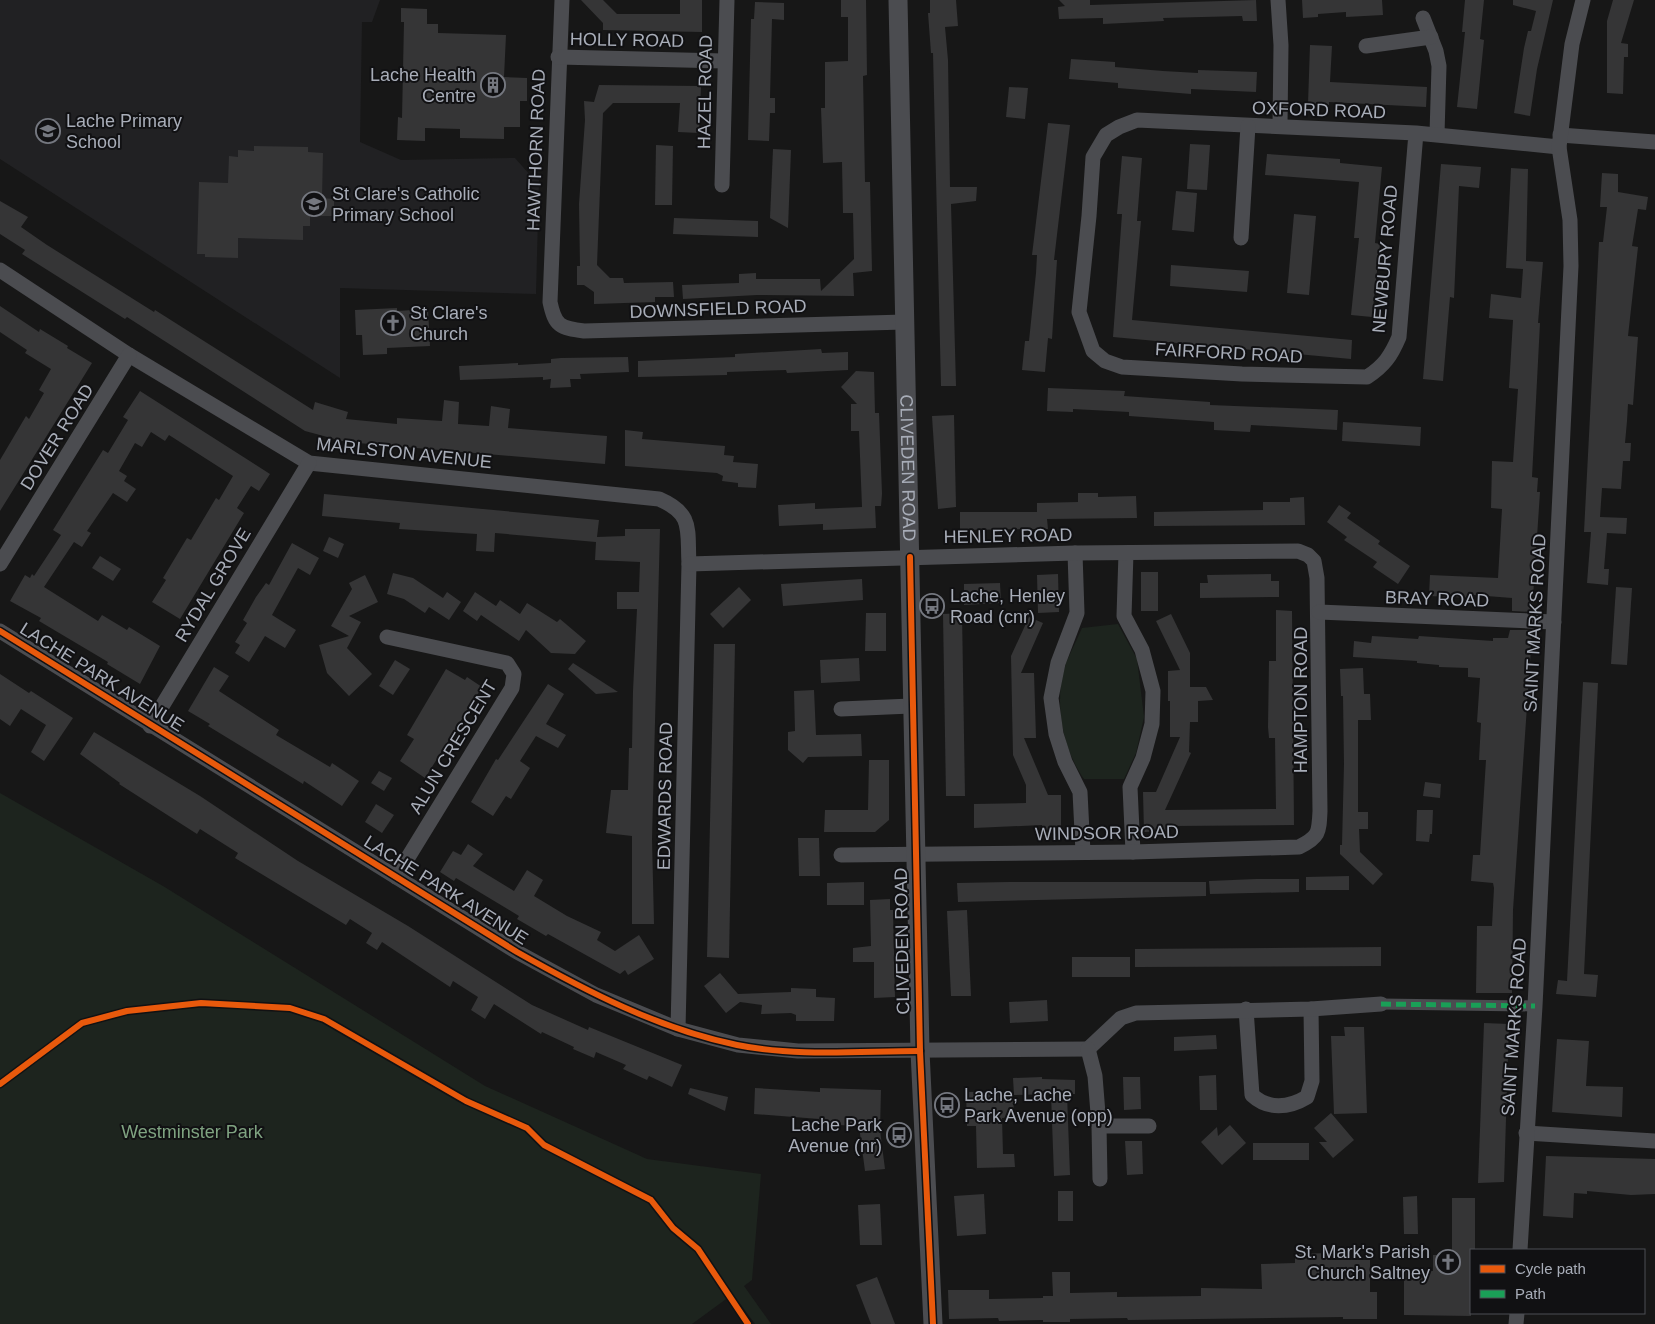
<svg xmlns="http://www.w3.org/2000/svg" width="1655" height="1324" font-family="Arial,sans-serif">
	<rect width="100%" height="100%" fill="#171717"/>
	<path fill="#212123" d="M0,0h380l-8,22h-10l-2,120 41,18 114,-2 15,17 9,5 -3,114 -196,-6v90l-340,-219z"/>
	<g fill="#1d241e">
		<path d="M1118,624l19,35 7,58 -8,36 -12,26h-40c-22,-31 -31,-79 -18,-116 5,-12 11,-23 16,-35z"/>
		<path d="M0,793l163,93 322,200 162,73 114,15 -9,106 -8,6 27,38h-16l-22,-30 -41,30h-692z"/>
	</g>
	<g fill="#353536">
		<path d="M581,0h22l14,14h63v-14h22v32l-99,-2v-7z"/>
		<path d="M841,0h25l1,75 -4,1 2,106h5l2,89 -19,2 1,23 -97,-1 -74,4 -1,-14 57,-2v-9l17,-1v6h64l1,12 33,-32 -1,-46h-10l-1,-51 -19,1 -2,-55h4v-46l23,-1v-44h-7z"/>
		<path d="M930,0h26l2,26 -13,1 3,33 2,127h27l-1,14 -25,3 5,182h-15l-8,-333h-2l-3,-40h2z"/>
		<path d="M1059,0h31v5l166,-5 1,21h-14l-1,-5 -79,2 1,3 -61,3v-6l-44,1 -1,-12 7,-1z"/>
		<path d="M1302,0h80l1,15 -37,2v-5l-28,2v3l-15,1z"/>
		<path d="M1465,0h19l-4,39 4,1 -7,69 -20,-2 8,-75h-3z"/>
		<path d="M1513,0h40l-16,69 -7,47 -16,-3 10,-65 4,-17h3l5,-20 -23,-6z"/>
		<path d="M1613,0h21l-13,43 7,1v13h-4l-1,37 -16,-1v-72z"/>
		<path d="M755,2l29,1v17l-12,-1 -2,79h5v15h-5l-1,28 -21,-1 3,-121h3z"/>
		<path d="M401,8l26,1v15h11v9l68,2 -2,42 23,1v23h-7v26h-16v12l-44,-1v-9l-35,-1v13l-28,-1 1,-23 4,1 2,-96h-3z"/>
		<path d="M1310,45l22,1 -2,36 97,5 -1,20 -97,-5v3l-21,-1z"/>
		<path d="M1071,59l44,3v5l48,4 35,2v-3l59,2 -1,20 -65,-3v5l-73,-6v-5l-49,-4z"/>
		<path d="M599,85l102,1 -2,47 -21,-1 2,-29h-67l-10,10 -6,152 13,13h13l1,5 49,-1 1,15h-19v5l-61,2v-12l-10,-7h-7v-19h3l-1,-62 6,-84 -1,-19 10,1z"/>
		<path d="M1009,87l19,1 -3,31 -19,-2z"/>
		<path d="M1048,123l22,2 -16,135h3l-5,79 -4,-1 -3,34 -23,-2 3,-29h4l7,-68 1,-18h-5z"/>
		<path d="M1190,144l20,1 -3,45 -20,-1z"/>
		<path d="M656,145l17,1 -1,59h-17z"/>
		<path d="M254,146l54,1v5l15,1 -1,45 12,1v17h-24v10h-7v14l-65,-2v20l-33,-1v-3h-8l2,-72 29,1 1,-27 9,1v-7l16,1z"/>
		<path d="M773,149l18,1 -3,78 -18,-10z"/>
		<path d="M1267,154l73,5v4l42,4 -7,76 5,1 -8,73 -21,-2 8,-77h-5l5,-56 -94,-7z"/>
		<path d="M1122,156l20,2 -5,63h4l-9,99 220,20 -1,19 -238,-22 9,-123h-5z"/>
		<path d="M1441,164l40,3 -2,21 -20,-2 -5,112 -4,-1 -7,84 -20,-2z"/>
		<path d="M1511,168l17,1 -2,92 17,1 -5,61h2l-8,154 6,1 -1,14h3l-8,120 -20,-1v-13l-38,-3v3l-45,-2 1,-21 68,3 4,-69 -11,-1 1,-47 21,1 5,-73 -9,-1 4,-68 -24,-2 2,-24 30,4 2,-29 -17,-1z"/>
		<path d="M1602,173l16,1v18l30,5 -2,13 -8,-1 -6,37 6,1 -10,89 10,1 -5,68 -5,-1 -1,17 -2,22h6l-1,18h-7l-2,28 -19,-1 -2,29 27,1 -1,16 -19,-1 -3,36h5l-1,16 -21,-2 4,-51h-7l15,-290h4l4,-35h-7z"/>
		<path d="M1176,191l21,2 -3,39 -22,-2z"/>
		<path d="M0,201l28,16 -7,10 26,18 107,67 1,-2 158,100 2,-8 33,10 -2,7 51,5v-6l45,3 2,-21 15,2 -1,22 31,2 2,-20 19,3 -2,19 99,8 -2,28 -259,-22 -41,-11 -178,-114 -2,2 -103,-65 3,-4 -25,-16z"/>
		<path d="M1294,214l22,2 -7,79 -22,-2z"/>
		<path d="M674,218l84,3v16l-85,-3z"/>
		<path d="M1171,265l78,6 -2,21 -77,-6z"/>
		<path d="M0,306l39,26 1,-3 28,17 -1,2 25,15 -92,148v-51l26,-44 3,3 15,-26 -5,-3 12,-21 -26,-16 2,-3 -27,-18z"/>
		<path d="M397,308v3l31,-2 2,37 -43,2v6l-24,1 -1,-20h-6l-1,-25z"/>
		<path d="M821,349l1,4 26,-1v18l-61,3 -1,-3 -59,2v3l-89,2v-16l97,-4v-3z"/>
		<path d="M628,357l1,15 -49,2 1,5h-11l1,8 -21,1 1,-9 -8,1v-3l-83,3 -1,-14 59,-3v2l33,-2v-4l10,-1z"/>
		<path d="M856,371l18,1 1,41h4l3,81 -1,12h-6l1,22 -53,2v-6l-44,2 -1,-21 37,-2v6l47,-2 -3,-76h-8v-27h6l-16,-17z"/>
		<path d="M1048,388l77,3 -1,5 86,6v3l128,5 -1,20 -86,-5 -1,7 -36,-2v-8l-85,-6v-4l-56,-3v3l-26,-1z"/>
		<path d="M140,391l130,83 -11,17 -8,-5 -14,22 7,5 -64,106 -28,-17 14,-22 -3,-2 24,-40 4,2 25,-42 3,2 14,-24 -64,-41 -4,6 -14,-9 -9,15 -7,-4 -16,28 8,5 -3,5 12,8 -9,13 -14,-9 -26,38 4,2 -9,14 -8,-5 -30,45 54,34 4,-6 25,15 2,-3 31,19 -20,38 -33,-20 1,-2 -69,-41 2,-3 -31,-17 15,-26 5,3 2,-4 2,2 27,-41 -8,-5 50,-80 5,3 20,-33 -5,-3z"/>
		<path d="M954,415l2,92 -18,2 -6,-93z"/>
		<path d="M1343,422l78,5 -1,19 -78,-5z"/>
		<path d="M625,430l18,2 -1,7 83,7 -1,9 10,1 -1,6 25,2 -2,24 -18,-1v-4l-16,-2 1,-5 -6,-3 -92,-7z"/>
		<path d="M1078,493h20v4l38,-1 1,22 -90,1 1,10 -88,1v-18h77v-9l41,-1z"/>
		<path d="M324,494l275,26 -2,17 28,-1v-7h35l-8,310 2,85h-22v-88l-26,-3 5,-43h17l1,-42h3l1,-57 4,-82h-20v-17h22l1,-30 -45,-2 1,-18 -101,-9 -1,19 -18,-1 1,-17 -78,-5 1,-6 -78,-7z"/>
		<path d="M1304,497l1,28 -151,1v-14l109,-2v-8h27v-4z"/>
		<path d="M1339,505l12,8 -4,5 33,23 -2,3 32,22 -12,18 -25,-17 4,-5 -33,-22 3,-3 -20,-15z"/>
		<path d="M329,537l15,7 -6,14 -15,-7z"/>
		<path d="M292,543l27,15 -9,17 -12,-7 -26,47 24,15 -11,18 -20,-12 -16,26 -14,-9 5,-8 -5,-3 12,-19 -4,-3 13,-23 10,-14 3,2z"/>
		<path d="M100,556l21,13 -8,12 -21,-13z"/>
		<rect x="1141" y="572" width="17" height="39"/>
		<path d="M393,573l20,5 30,20 4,-6 14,10 -12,18 -20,-13 -4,6 -21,-14 -17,-5z"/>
		<path d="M1058,574l1,38 -21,1 -1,-38z"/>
		<path d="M1271,574v7h8v16l-79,1v-15h8l-1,-8z"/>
		<path d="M365,575l13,27 -29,14 12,6 -14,26 25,26 -23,22 -22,-23 -8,-28 30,-9 -18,-10 21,-37 -3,-6z"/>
		<path d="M862,579l1,21 -80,6 -2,-22z"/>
		<path d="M1000,583l1,20 -37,2v-21z"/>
		<path d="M739,587l12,13 -28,28 -13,-14z"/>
		<path d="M1616,587l16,1 -5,77 -16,-1z"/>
		<path d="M475,592l21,14 4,-6 20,14 7,-11 30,19 3,-3 26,22 -11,13 -24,-1 -25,-23 -7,11 -38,-26 -4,6 -14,-10z"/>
		<path d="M1276,610l16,1 2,214 -123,1v5l-27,1 -1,-40h13l24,-55h-10v-36h-2v-30l12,-1 -24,-49 15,-7 19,39v34h16l7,13 -15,1v21h-8l-1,30 2,1 -26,57 111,-1 -1,-71h-6l-1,-11 1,-66h7z"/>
		<path d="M866,613h20v38h-21z"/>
		<path d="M962,613l3,183h-19l-3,-182z"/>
		<path d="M1029,617l14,6 -22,50h13l2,65h-12l24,57h13v38l-19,1v-9l-68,3v-24l52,-1v-18l-13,-30 -2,-99z"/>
		<path d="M1510,630h20l2,3 -19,277 -1,83h-36l1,-67h15l2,-38 -1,-5 -22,-2 2,-26h7l6,-95h-7l2,-37 -4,-1 3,-44 -12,-1v-9l-29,-1v-2l-22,-2v-2l-64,-4 1,-16 17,2 1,-7 46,3 1,-3 74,5v-3h15z"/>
		<path d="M714,644h21l-6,314 -22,-1z"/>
		<path d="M859,658l1,23 -39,2 -1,-23z"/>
		<path d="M395,660l15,9 -17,26 -14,-9z"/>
		<path d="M573,663l45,29 -22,2 -28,-25z"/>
		<path d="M214,667l15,9 -10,15 60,39 -3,5 54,32 2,-4 27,18 -17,25 -38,-25 -1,3 -95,-58 2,-2 -22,-13z"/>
		<path d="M1363,668l1,26h6l1,26h-13v92h10v17h-9l1,23 23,22 -10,11 -33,-31v-9h2l2,-81 -1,-68h-2l-1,-27z"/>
		<path d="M446,669l19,11 2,-3 15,10 -57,91 -25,-17 14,-22 -7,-4z"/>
		<path d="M0,674l29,19 2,-2 42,27 -29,43 -13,-9 15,-27 -25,-16 -11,17 -10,-7z"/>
		<path d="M1583,682l15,1 -14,291 14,1 -2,22 -40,-3 2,-14 9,1z"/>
		<path d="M548,684l16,10 -18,30 20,11 -8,13 -22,-12 -16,25 10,7 -19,31 -5,-3 -13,20 -22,-14 25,-43 2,1z"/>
		<path d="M814,690l2,45 45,-1 1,22 -54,1 -5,6 -15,-13v-18l7,-1 -1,-40z"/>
		<path d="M94,732l106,64 98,65 110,65 124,79 56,25 1,-3 93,38 -10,22 -23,-11 -2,4 -24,-11 3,-4 -30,-13 -2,6 -21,-9 1,-2 -32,-15 -1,2 -47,-30 -9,15 -14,-9 7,-13 -25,-16 -3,6 -68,-45 -5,8 -11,-7 6,-10 -22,-14 -4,6 -111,-67 3,-5 -38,-24 -3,5 -78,-50 1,-1 -40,-29z"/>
		<path d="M869,760h20v60l-14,12h-51l1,-22h43z"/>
		<path d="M379,771l13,7 -8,13 -13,-8z"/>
		<path d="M1425,782l16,2 -1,14 -17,-2z"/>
		<path d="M376,804l18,11 -12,18 -17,-11z"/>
		<path d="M1417,810h16l-1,24h-2l-1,8 -13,-1z"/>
		<path d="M798,838h21l1,38h-21z"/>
		<path d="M468,844l15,10 -10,12 41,25 13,-21 16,10 -9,16 33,20 34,16 -4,8 18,11 24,-16 15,24 -26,16 -3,-5 -5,4 -72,-40 -2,2 -29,-17 2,-3 -63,-38 -2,3 -14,-9 13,-21 8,4z"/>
		<path d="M1349,876v14h-43v-13z"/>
		<path d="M1256,879h43v13l-89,2 -1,-13z"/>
		<path d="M864,882v23h-37v-22z"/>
		<path d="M1009,882h197v14l-248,6 -1,-19z"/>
		<path d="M890,899v11h3l2,87 -21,1v-36h-21v-14l18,-2 -1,-46z"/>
		<path d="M967,910l4,86h-20l-4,-85z"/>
		<path d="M1381,947v19l-246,1v-18z"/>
		<rect x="1072" y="957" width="58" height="20"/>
		<path d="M720,973l18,21 53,-2v-4l25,1v8l19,1 -1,23h-38v-6l-5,-2 -30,1 1,-9 -22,-3 -14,11 -22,-27z"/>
		<path d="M1047,1000l1,21 -38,2 -1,-21z"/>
		<path d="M1484,1023l25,1 -5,158 -26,1z"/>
		<path d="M1344,1027h20l3,86 -33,1 -3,-78h14z"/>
		<path d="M1216,1035l1,14 -43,2v-14z"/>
		<path d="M1557,1039l32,2 -3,45 37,1 -1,30 -70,-5z"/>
		<path d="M1216,1075l1,35h-17l-1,-34z"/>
		<path d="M1042,1077v2l33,1v14h-8l3,81 -16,1 -3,-82 -37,1 -1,-17z"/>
		<path d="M1123,1077h17l1,32 -17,1z"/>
		<path d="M690,1088l38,9 -3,14 -37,-17z"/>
		<path d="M755,1088l65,4v-4l61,2 -1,40 5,39 -20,2 -6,-45 -40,-2v-5l-65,-5z"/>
		<path d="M1013,1091l1,26 -12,1 1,36h11l1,13 -38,1 -1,-42h-9l-1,-34z"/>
		<path d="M1331,1113l23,27 -21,18 -14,-16h8l-13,-14z"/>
		<path d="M1230,1125l16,18 -24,22 -21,-23 16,-15 1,9z"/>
		<path d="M1125,1141h17l1,33 -16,1z"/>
		<rect x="1253" y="1143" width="56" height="17"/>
		<path d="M1546,1156l109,3v35l-24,1 -44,-4v3l-13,-1 -1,25 -30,-2z"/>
		<rect x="1058" y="1191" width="15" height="30"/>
		<path d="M984,1194l2,40 -29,2 -3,-40z"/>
		<path d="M1417,1196l1,38h-14l-1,-37z"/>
		<path d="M1452,1198h23v52h-4v66l-67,-1v-44h29v-16h19z"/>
		<path d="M880,1204l2,41h-22l-2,-40z"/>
		<path d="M1329,1253v7h41v32h7v27h-34v-2l-215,3 -1,-2 -57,1v3h-27v-2l-44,1 -1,-3 -49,1 -1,-29h41v9l54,-1v-2h10l-1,-24h18v21l47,-1v5l84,-1v-8l61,1 -1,-25 34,-1v-9z"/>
		<path d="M877,1277l18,47h-24l-15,-39z"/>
	</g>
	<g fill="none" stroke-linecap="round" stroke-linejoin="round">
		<path stroke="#4b4c50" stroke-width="11" d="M1381,1004l154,2"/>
		<g stroke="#4b4c50" stroke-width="15">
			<path d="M562,0l-12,302c5,24 10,26 34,29l320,-9"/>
			<path d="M1278,0l3,45 -1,80"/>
			<path d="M1423,18l13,33 3,15 -2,68"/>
			<path d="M1366,46l65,-9"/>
			<path d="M558,57l166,4"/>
			<path d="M1416,133l-17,204c-8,19 -15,29 -32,40l-125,-3 -120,-7 -17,-6 -12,-10 -14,-39 10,-96 4,-59 13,-22 13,-8 18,-7 279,13 143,14"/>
			<path d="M1560,135l95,7"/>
			<path d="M722,185l5,-185"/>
			<path d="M1241,238l7,-112"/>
			<path d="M0,270l129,85 180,108 350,36c35,15 28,31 30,65l-11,465"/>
			<path d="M1075,553l2,60 -19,50 -7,35 5,36 9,28 15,30 3,60"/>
			<path d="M1126,553l-2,63 18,34 11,41 -1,33 -9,34 -13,29 3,65"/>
			<path d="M0,564l129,-209"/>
			<path d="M689,564l386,-11 223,-2 10,4 6,6 3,17 3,233c-1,22 -1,26 -21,36l-166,5 -292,3"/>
			<path d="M1319,612l235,10"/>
			<path d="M0,631l517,321 79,43 82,34 60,16 60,6 290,-2"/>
			<path d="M387,637l120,26 7,11 -2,14 -116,189"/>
			<path d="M841,709l70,-3"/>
			<path d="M150,726l159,-263"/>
			<path d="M1246,1009l6,86c16,15 37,13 55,2l5,-16 -1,-72"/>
			<path d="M1088,1049l33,-31 15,-5 175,-4 70,-5"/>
			<path d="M1088,1049l7,27 4,50h50"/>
			<path d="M1099,1126l1,53"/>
			<path d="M1526,1133l129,8"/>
			<path d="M1520,1250l15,-244 36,-740 -1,-46 -11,-73 13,-103 11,-44"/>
			<path d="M1516,1324l1,-11"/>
		</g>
		<path stroke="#4b4c50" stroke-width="19" id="s1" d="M898,0l22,1051 13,273"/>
		<path stroke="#1a9f57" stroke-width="5" stroke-dasharray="10 5" stroke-linecap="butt" d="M1381,1004l154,2"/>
		<defs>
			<g id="cycleway">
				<path d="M910,557l10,494 13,273"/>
				<path d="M0,631l517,321c69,39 142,77 220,93 59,12 123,6 183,6"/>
				<path d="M0,1084l82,-61 45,-12 74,-8 89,5 34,11 142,82 61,27 17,17 107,55 22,28 25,21 50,75"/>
			</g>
		</defs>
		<use href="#cycleway" stroke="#111113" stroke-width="9"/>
		<use href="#cycleway" stroke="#e8590c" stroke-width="6"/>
	</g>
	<defs>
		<symbol id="building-ring" viewBox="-11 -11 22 22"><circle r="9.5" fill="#111113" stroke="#757880" stroke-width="1.5"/><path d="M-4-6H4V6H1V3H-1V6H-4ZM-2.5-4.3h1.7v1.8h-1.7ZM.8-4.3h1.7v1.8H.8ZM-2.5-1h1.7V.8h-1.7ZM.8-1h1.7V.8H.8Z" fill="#757880"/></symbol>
		<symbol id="school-ring" viewBox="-11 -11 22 22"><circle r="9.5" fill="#111113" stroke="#757880" stroke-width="1.5"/><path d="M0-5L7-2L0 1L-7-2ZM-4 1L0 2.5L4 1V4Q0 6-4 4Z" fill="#757880"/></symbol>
		<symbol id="church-ring" viewBox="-11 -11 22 22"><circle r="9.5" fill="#111113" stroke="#757880" stroke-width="1.5"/><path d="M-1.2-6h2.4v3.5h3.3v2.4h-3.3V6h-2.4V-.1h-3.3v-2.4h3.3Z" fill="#757880"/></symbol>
		<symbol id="bus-ring" viewBox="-11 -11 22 22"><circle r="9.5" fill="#111113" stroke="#757880" stroke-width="1.5"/><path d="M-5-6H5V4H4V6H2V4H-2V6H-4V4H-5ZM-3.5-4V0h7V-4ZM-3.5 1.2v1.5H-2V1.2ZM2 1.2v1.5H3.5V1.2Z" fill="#757880"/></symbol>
	</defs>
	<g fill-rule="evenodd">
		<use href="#building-ring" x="479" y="71" width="28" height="28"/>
		<use href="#school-ring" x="34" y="117" width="28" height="28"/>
		<use href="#school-ring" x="300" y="190" width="28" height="28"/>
		<use href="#church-ring" x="379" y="309" width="28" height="28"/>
		<use href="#bus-ring" x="918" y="592" width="28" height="28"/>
		<use href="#bus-ring" x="933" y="1091" width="28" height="28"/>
		<use href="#bus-ring" x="885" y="1121" width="28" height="28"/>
		<use href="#church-ring" x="1434" y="1248" width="28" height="28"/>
	</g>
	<g text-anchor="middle" stroke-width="4" stroke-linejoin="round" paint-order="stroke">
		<g font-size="18" fill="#a8adb8" stroke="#111113">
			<text transform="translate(627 40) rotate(1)" y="6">HOLLY ROAD</text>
			<text transform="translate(705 92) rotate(-89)" y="6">HAZEL ROAD</text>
			<text transform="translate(1319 110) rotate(2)" y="6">OXFORD ROAD</text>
			<text transform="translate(536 150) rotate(-88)" y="6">HAWTHORN ROAD</text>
			<text transform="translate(1385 259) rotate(-85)" y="6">NEWBURY ROAD</text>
			<text transform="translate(718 309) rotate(-2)" y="6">DOWNSFIELD ROAD</text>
			<text transform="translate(1229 353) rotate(3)" y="6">FAIRFORD ROAD</text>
			<text transform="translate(57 437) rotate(-58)" y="6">DOVER ROAD</text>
			<text transform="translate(404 453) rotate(6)" y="6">MARLSTON AVENUE</text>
			<text dy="6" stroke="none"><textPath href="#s1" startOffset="468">CLIVEDEN ROAD</textPath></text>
			<text transform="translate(1008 536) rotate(-1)" y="6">HENLEY ROAD</text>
			<text transform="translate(213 585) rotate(-59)" y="6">RYDAL GROVE</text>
			<text transform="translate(1437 599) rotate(2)" y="6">BRAY ROAD</text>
			<text transform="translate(1535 623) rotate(-87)" y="6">SAINT MARKS ROAD</text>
			<text transform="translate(102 677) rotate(32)" y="6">LACHE PARK AVENUE</text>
			<text transform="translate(1301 700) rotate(-90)" y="6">HAMPTON ROAD</text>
			<text transform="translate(453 747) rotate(-59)" y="6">ALUN CRESCENT</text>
			<text transform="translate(665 796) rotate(-89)" y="6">EDWARDS ROAD</text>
			<text transform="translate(1107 833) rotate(-1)" y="6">WINDSOR ROAD</text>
			<text transform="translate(446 890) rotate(32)" y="6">LACHE PARK AVENUE</text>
			<text transform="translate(902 941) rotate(-91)" y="6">CLIVEDEN ROAD</text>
			<text transform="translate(1514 1027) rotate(-86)" y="6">SAINT MARKS ROAD</text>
		</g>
		<g font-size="18" fill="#a8adb8" stroke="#111113" text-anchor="start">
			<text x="476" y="81" text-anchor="end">Lache Health<tspan x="476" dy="21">Centre</tspan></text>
			<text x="66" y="127">Lache Primary<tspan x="66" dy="21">School</tspan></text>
			<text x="332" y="200">St Clare's Catholic<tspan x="332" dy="21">Primary School</tspan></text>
			<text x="410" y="319">St Clare's<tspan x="410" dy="21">Church</tspan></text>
			<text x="950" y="602">Lache, Henley<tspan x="950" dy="21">Road (cnr)</tspan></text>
			<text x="964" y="1101">Lache, Lache<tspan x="964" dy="21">Park Avenue (opp)</tspan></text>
			<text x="882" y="1131" text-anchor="end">Lache Park<tspan x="882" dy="21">Avenue (nr)</tspan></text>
			<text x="1430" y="1258" text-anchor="end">St. Mark's Parish<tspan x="1430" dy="21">Church Saltney</tspan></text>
		</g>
		<g font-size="18" fill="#7fa381" stroke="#111113">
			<text x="192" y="1138">Westminster Park</text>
		</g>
	</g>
	<rect x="1470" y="1249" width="175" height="65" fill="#111113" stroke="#4d4f55"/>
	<rect x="1480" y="1265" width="25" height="8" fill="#e8590c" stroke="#4d4f55"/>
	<text x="1515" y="1274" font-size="15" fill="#a8adb8">Cycle path</text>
	<rect x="1480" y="1290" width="25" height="8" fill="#1a9f57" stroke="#4d4f55"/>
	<text x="1515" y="1299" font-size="15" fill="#a8adb8">Path</text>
</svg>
